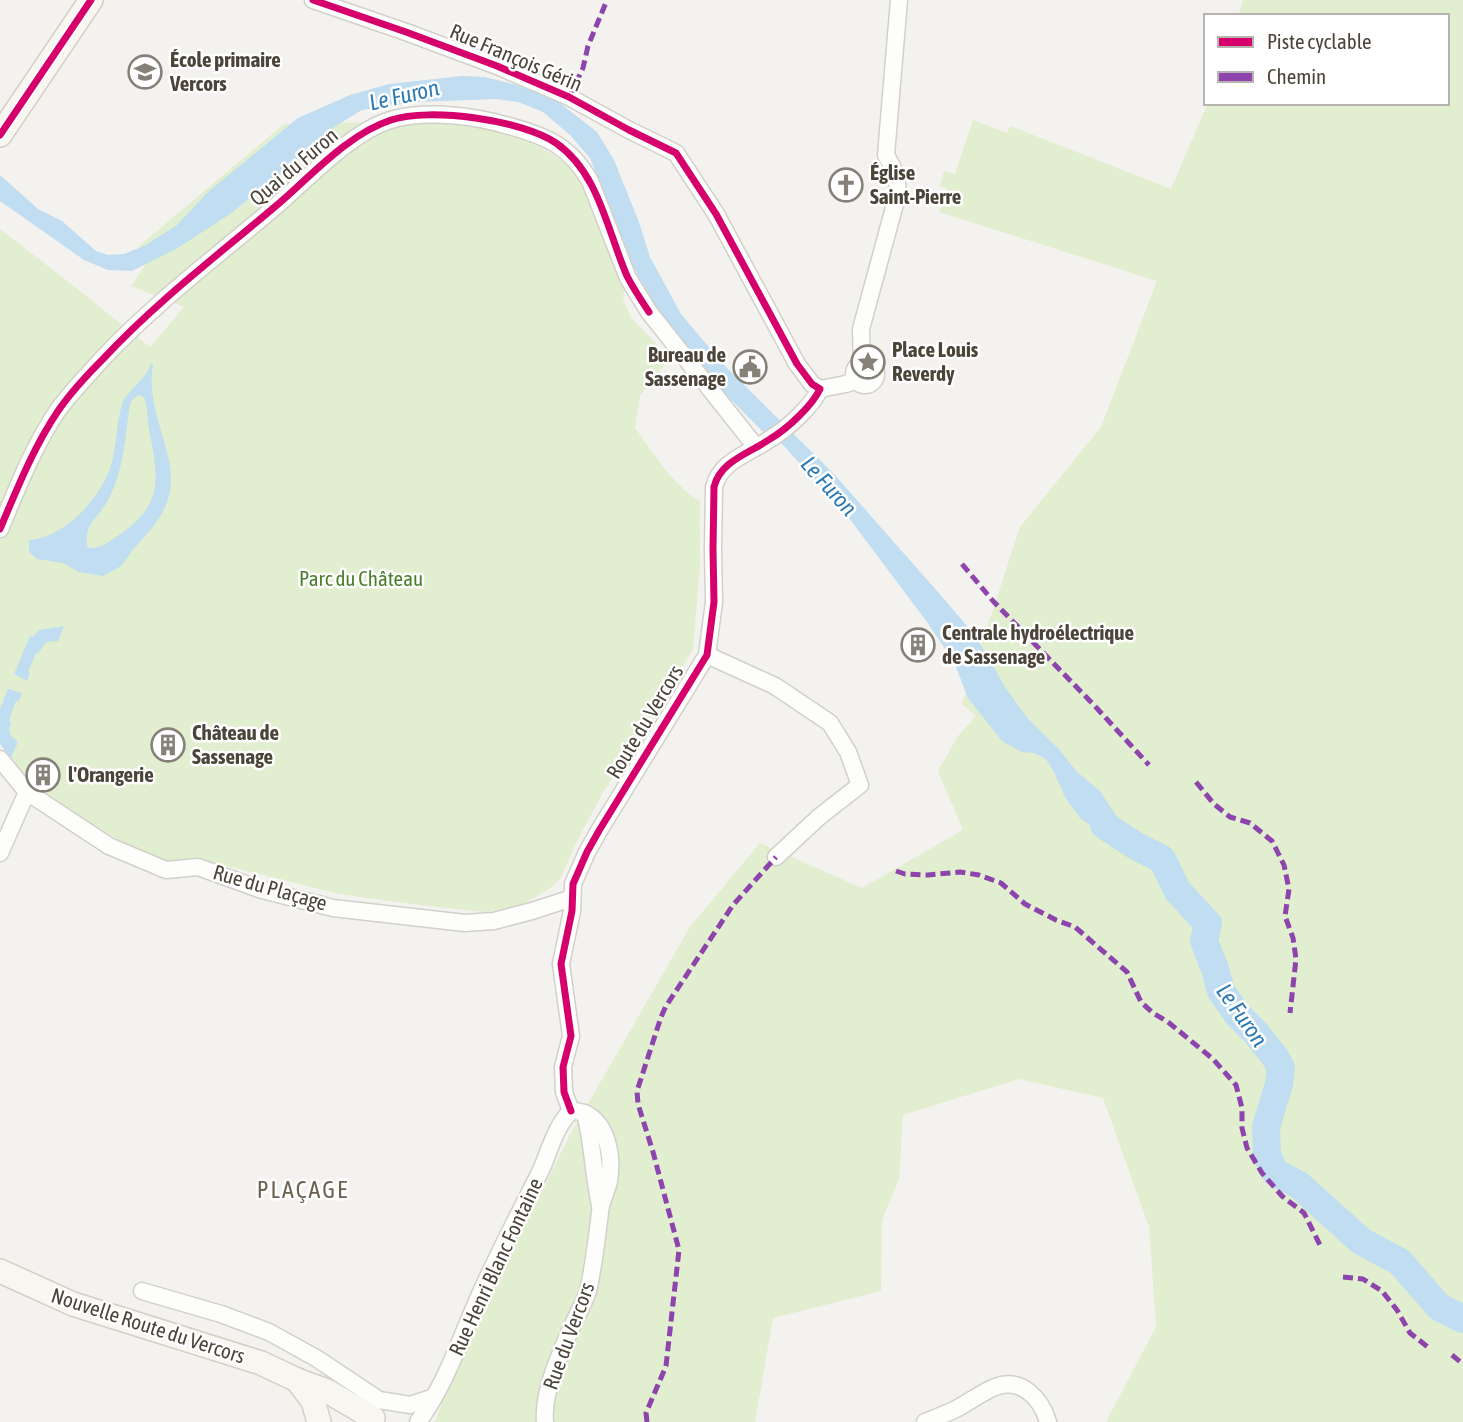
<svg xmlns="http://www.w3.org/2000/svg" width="1463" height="1422" font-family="'Asap Condensed',sans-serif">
	<rect width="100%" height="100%" fill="#f4f2ee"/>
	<g fill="#e1eecf">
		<path d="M1243,0h220v1422h-356v-2l49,-93 -7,-100 -46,-129 -84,-19 -116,36 -4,64 -17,41 -1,71 -108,27 -18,104h-320l24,-66 112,-223 119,-206 70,-84 102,45 101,-58 -25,-59 20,-35 18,-20 -14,-12 58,-177 81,-100 56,-146 -218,-69 8,-24 -7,-2 4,-15 11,3 18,-54 34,13 3,-7 161,63 37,-86h239v-87h-209z"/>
		<path d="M414,121l70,7 46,12 43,28 31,67 7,25 14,27 -2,13 9,19 38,39 -30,38 -5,32c19,25 37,57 65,73v65l-7,84 -89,141 -29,54 -14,33 -12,11 -32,19 -33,4 -72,-8 -73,-10 -124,-31h-29l-23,-2 -30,-13 -99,-59 -34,-45v-515l70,54 80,64 34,-40 -53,-21 13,-19 -5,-21 145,-122z"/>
	</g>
	<g fill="#c0ddf1" fill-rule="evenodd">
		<path d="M462,76l23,1 32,8 40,16 40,31 17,28 25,62 11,35 31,57 43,51 109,108 112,127 32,38 28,49 23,32 30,29 18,23 24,20 36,55 -30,-10 -26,-18 -15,-21 -10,-23 -9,-15 -12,-6 -12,-1 -20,-11 -34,-43 -14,-36 -27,-40 -81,-108 -63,-69 -22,-15 -54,-55 -39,-47 -33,-58 -45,-112 -20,-23 -27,-23 -25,-10 -22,-3 -80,3 -54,8 -28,17 -32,29 -72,58 -54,35 -44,22 -24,-1 -24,-10 -84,-59v-26l38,34 24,12 34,30 12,4 16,-1 20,-8 32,-20 32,-34 90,-74 52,-23 39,-11z"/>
		<path d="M151,364l2,1c-6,35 9,62 16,96 8,38 -9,60 -34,86 -6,7 -10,16 -17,21 -5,3 -10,5 -15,8l-24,-4 -16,-9 -26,-4 -8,-7v-12c36,-2 71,-42 82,-74 6,-21 5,-44 12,-65 8,-14 23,-22 28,-37zM138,395l6,2c4,9 3,22 5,32 9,48 16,75 -30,106 -9,6 -18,14 -29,13l-3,-2c-2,-23 9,-26 20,-44 17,-30 18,-65 23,-98l3,-5z"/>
		<path d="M64,626l-6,15 -12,1 -8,11h-2l-8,19 2,1 -3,8 -13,-7 16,-38 3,1 6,-7z"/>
		<path d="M8,689l14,4 -3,8h-3l-7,19 2,2 -2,8 2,6 7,6 -7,16 -11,-14v-35z"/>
	</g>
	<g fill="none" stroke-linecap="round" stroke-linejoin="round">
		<path stroke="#c0ddf1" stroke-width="28" d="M1104,825l32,21 26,13 15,31 31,34 -4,17 11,28 6,22 16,23 18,18 20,25 6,11 -2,16 -13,43 1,28 8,17 24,13 62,56 39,21 39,45 24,12"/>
		<defs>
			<g id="street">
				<path d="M313,0l93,32 91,34 72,31 60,33 47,23 40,61 81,150 15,20 8,5"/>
				<circle cx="865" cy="374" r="11"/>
				<path d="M862,364l-1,-35 37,-136 -2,-19 -10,-19 13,-155"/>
				<path d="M820,389l26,-5 10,-4"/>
				<path d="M0,529c17,-40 33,-82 58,-119 14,-19 30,-35 45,-52 53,-56 114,-102 172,-151 31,-27 79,-78 119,-88 34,-9 82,-3 115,7 37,10 61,20 81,55l38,97 21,34 107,135"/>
				<path d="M707,655l68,31 55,37 18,29 12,33 -41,32 -43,40"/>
				<path d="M0,759l27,33 82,54 57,24 32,-3 64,23 71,18 132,15 29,-2 38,-10 40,-13"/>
				<path d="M0,853l27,-61"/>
				<path d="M571,1111l-7,-19 -1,-25 8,-31 -10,-72 11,-53 1,-27 14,-32 13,-23 107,-174 7,-53 -1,-53 1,-62c6,-26 36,-34 56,-48 17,-10 42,-33 50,-50"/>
				<path d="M585,1113c8,30 8,62 15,92"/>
				<path d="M142,1291l79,23 48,18 47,26 63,42 31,5 24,-8"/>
				<path d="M418,1422c29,-39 43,-86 63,-130 18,-40 39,-80 59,-120 10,-21 14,-44 31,-61"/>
				<path d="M545,1422c-3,-31 17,-73 30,-102 4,-9 10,-19 13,-29 6,-26 9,-53 12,-79 1,-11 7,-21 9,-31 5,-28 -4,-71 -38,-70"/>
				<path d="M925,1422c10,-4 21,-8 31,-13 13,-7 25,-16 39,-22 26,-10 46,11 53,35"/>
			</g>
			<g id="secondary">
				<path d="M0,135l91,-135"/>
				<path d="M0,1271l73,33 188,59 36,17 30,11 46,27"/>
				<path d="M297,1380l16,21 6,21"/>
			</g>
		</defs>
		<use href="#street" stroke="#d2d0cb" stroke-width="19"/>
		<use href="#secondary" stroke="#d3cfc5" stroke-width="26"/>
		<use href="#street" stroke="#fdfdfc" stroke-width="16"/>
		<use href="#secondary" stroke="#f7f6f1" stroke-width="23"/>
		<g stroke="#8e44ad" stroke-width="5" stroke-dasharray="10 5" stroke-linecap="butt">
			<path d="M569,97l14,-29 5,-22 19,-46"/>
			<path d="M962,564l31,37 100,103 56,61"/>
			<path d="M1196,782l18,22 16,13 20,6 22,18 12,24 5,24 -4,27 8,22 3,21 -6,54"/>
			<path d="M896,871l9,3 23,1 32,-3 19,3 22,8 24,21 31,16 19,7 52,45 14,30 12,11 15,9 45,37 23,26 6,23v20l5,20 15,25 20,23 22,17 17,34"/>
			<path d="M1343,1277l20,2 19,12 15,19 13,23 19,15"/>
			<path d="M1452,1355l11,9"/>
			<path d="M647,1422l-1,-9 20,-47 13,-116 -26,-98 -15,-48 -1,-13 24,-74 5,-11 67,-101 43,-48"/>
		</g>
		<defs>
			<g id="cycleway">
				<path d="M313,0l93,32 91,34 72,31 60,33 47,23 40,61 81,150 15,20 8,5c-8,17 -33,40 -50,50 -20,14 -50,22 -56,48l-1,62 1,53 -7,53 -107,174 -13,23 -14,32 -1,27 -11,53 10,72 -8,31 1,25 7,19"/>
				<path d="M0,135l91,-135"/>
				<path d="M0,529c17,-40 33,-81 58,-118 13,-19 29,-36 45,-52 53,-57 115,-104 174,-154 34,-29 71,-71 114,-85 39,-13 131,0 165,23 43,30 51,87 71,133 6,12 14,24 22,36"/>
			</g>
		</defs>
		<use href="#cycleway" stroke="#fff" stroke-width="11"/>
		<use href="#cycleway" stroke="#d6006c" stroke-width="7"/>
	</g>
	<defs>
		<symbol id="school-ring" viewBox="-11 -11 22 22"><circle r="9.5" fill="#fff" stroke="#868178" stroke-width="1.5"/><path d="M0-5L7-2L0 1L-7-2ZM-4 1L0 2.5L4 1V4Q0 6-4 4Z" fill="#868178"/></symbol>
		<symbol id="church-ring" viewBox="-11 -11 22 22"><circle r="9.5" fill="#fff" stroke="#868178" stroke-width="1.5"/><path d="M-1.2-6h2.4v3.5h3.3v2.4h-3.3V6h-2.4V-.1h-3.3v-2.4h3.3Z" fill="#868178"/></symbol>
		<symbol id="sight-ring" viewBox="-11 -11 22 22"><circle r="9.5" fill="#fff" stroke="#868178" stroke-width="1.5"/><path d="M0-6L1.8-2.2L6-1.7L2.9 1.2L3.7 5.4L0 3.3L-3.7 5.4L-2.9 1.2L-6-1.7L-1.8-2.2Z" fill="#868178"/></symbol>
		<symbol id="civic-ring" viewBox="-11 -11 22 22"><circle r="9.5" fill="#fff" stroke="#868178" stroke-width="1.5"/><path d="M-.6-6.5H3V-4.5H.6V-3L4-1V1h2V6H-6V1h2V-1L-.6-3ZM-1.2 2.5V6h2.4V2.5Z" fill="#868178"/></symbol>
		<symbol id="building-ring" viewBox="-11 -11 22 22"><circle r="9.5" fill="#fff" stroke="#868178" stroke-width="1.5"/><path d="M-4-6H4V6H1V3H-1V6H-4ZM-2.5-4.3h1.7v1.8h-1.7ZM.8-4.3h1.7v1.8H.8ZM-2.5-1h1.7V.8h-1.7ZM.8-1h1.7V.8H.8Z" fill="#868178"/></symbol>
	</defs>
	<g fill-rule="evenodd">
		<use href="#school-ring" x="126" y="53" width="38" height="38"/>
		<use href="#church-ring" x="827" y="166" width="38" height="38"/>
		<use href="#sight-ring" x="849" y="343" width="38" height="38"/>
		<use href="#civic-ring" x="731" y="348" width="38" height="38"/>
		<use href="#building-ring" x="899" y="626" width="38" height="38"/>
		<use href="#building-ring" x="149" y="726" width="38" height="38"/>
		<use href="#building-ring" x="24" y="756" width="38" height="38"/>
	</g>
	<g text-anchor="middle" stroke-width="5" stroke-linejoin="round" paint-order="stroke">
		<g font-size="21" fill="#4b4439" stroke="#fff">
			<text transform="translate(516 58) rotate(23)" y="7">Rue François Gérin</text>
			<text transform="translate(294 167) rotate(-40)" y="7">Quai du Furon</text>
			<text transform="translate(645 722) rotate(-59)" y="7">Route du Vercors</text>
			<text transform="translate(270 888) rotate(16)" y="7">Rue du Plaçage</text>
			<text transform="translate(496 1267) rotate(-65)" y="7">Rue Henri Blanc Fontaine</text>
			<text transform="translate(148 1326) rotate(18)" y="7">Nouvelle Route du Vercors</text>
			<text transform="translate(569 1336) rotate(-70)" y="7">Rue du Vercors</text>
		</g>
		<g font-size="21" font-weight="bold" fill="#4b4439" stroke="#fff" text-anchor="start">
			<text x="170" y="67">École primaire<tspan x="170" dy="24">Vercors</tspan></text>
			<text x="870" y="180">Église<tspan x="870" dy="24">Saint-Pierre</tspan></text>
			<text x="892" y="357">Place Louis<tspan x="892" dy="24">Reverdy</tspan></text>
			<text x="726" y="362" text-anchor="end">Bureau de<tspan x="726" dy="24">Sassenage</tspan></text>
			<text x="942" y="640">Centrale hydroélectrique<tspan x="942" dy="24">de Sassenage</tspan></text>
			<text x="192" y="740">Château de<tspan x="192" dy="24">Sassenage</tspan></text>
			<text x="68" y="782">l'Orangerie</text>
		</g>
		<g font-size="21" fill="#4a7f2a" stroke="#fff">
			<text x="361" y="586">Parc du Château</text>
		</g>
		<g font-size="23" font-style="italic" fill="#2e7ab2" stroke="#fff">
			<text transform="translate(404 95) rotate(-13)" y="8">Le Furon</text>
			<text transform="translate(829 486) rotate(48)" y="8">Le Furon</text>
			<text transform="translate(1242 1015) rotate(55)" y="8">Le Furon</text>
		</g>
		<g font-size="24" letter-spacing="2" fill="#6e6250" stroke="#fff">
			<text x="303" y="1198">PLAÇAGE</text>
		</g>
	</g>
	<rect x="1204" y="14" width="245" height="91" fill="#ffffff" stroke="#b7b4b0" stroke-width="2"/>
	<rect x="1218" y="37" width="35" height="10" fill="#d6006c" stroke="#b7b4b0" stroke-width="2"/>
	<text x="1267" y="49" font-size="21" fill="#4b4439">Piste cyclable</text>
	<rect x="1218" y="72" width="35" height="10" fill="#8e44ad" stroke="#b7b4b0" stroke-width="2"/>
	<text x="1267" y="84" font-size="21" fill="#4b4439">Chemin</text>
</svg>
